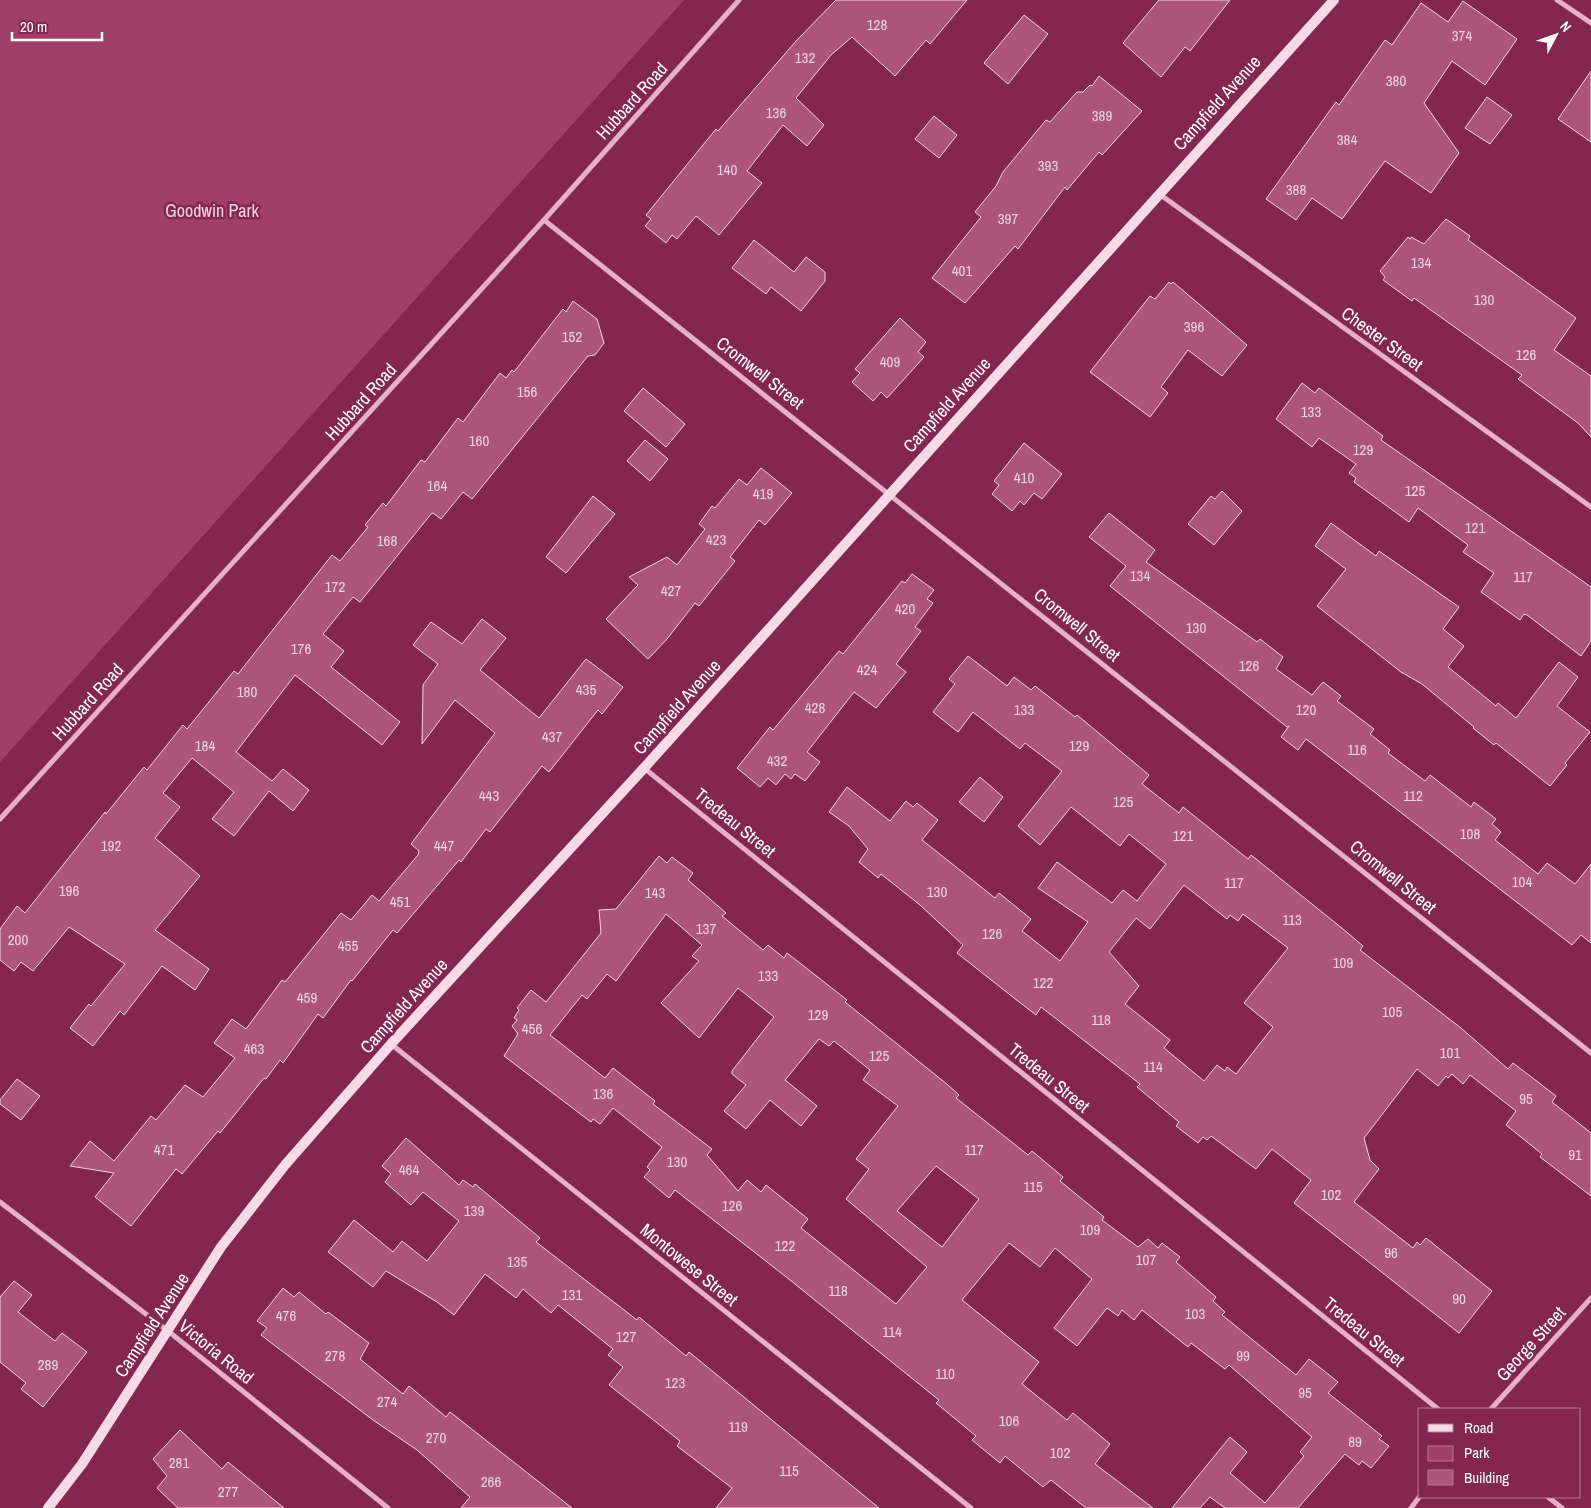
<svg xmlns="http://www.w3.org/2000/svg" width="1591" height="1508" font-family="'Archivo Narrow',sans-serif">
	<rect width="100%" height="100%" fill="#832750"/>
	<path fill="#a13f6c" d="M0,0h684l-684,762z"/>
	<g fill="#ac547c" stroke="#f5d4e3" fill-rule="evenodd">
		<path d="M836,0h131l-37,44 -4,-4 -31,36 -43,-39 -21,18 -35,43 28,27 -17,21 -24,-21 -36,46 15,12 -43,52 -23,-19 -19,23 -5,-4 -6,8 -21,-17 6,-7 -5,-4 70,-86 2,2 79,-91z"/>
		<path d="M1159,0h71l-40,51 -5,-4 -24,30 -38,-34z"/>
		<path d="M1463,1l54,38 -32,46 -33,-24 -28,42 35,50 -28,40 -46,-32 -43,58 -30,-21 -16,22 -30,-21 70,-97 3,3 46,-65 7,5 29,-42 27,19z"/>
		<path d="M1024,15l24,19 -40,50 -24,-21z"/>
		<path d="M1591,71v71l-33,-23z"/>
		<path d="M1099,76l43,35 -40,44 -3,-3 -32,38 -2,-3 -47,62 -3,-3 -50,57 -33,-25 49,-61 -6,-5 21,-26 7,-14 43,-52 4,2 27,-30h6l7,-7 2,1z"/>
		<path d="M1487,97l25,18 -22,29 -25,-16z"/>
		<path d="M934,116l23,19 -18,23 -24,-19z"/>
		<path d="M1446,219l24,17 -2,4 108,78 -22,32 37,26v61l-13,-14 -60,-44 4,-4 -108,-77 -2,3 -29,-21 2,-3 -5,-6 28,-34 2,2 1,-2 13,7z"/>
		<path d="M754,240l40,32 12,-15 19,15v9l-24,30 -30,-24 -5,7 -34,-26z"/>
		<path d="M1169,282l2,2 2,-2 74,63 -25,31 -34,-26 -27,37 7,6 -18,24 -60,-45 60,-76 5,3z"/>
		<path d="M573,301l24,18 7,24 -9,12 -7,1 -14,17 -102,126 -9,-7 -22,27 -8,-6 -2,1 -71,88 -7,-5 -30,37 21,17 -13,16 69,55 -18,23 -87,-70 -59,77 36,29 11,-12 26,21 -16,21 -24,-20 -35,45 -22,-17 22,-27 -42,-34 -29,35 17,14 -25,31 45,38 -45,54 54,39 -14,21 -33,-24 -38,49 -4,-4 -27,35 -23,-18 19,-24 2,2 34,-42 -56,-37 -36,44 -12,-9 -7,9 -14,-11v-31l17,-23 8,7 80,-101 1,2 38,-47 3,3 36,-45 4,4 47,-58 4,3 94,-119 8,6 28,-34 -3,-2 18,-22 3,3 35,-46 4,2 33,-44 5,4 37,-49 6,5 6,-8 2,2 49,-63 3,3z"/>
		<path d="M900,318l26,24 -8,10 6,5 -37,41 -6,-6 -8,9 -21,-19 8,-9 -5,-4z"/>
		<path d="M1302,383l13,10 4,-5 64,48 -2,4 210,147v54l-10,15 -54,-41 -3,-1 -4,6 -39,-28 13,-19 -31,-21 5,-7 -50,-37 -9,14 -55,-40 2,-4 -7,-5 7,-9 -37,-26 -7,9 -36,-28z"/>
		<path d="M643,388l42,36 -19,23 -42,-36z"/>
		<path d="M645,440l23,19 -18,22 -23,-20z"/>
		<path d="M1024,443l38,31 -20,25 -8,-6 -10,12 -4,-4 -8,10 -20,-17 7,-9 -5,-4z"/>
		<path d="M761,468l31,25 -27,32 -6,-5 -29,37 5,4 -36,45 -4,-3 -28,36 -19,20 -42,-40 32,-34 -9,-8 38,-20 10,8 28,-36 -6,-5 13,-18 3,2 24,-29 8,6z"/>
		<path d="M1222,491l20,20 -28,34 -26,-21 23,-28 4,3z"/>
		<path d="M593,496l22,18 -49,59 -20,-16z"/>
		<path d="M1109,513l46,37 -9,12 111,80 3,-3 23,18 -7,12 36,26 11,-13 18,14 -4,5 37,28 -4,5 20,16 -2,3 37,28 5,-6 41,32 3,-5 22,17 -4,5 9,8 -6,8 43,34 9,-11 28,21 16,-20v79l-10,-8 -9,10 -266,-206 -8,11 -17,-13 8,-11 -2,1 -177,-141 16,-20 -37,-29z"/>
		<path d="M1331,523l45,33 3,-5 80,56 -16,22 21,17 -16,21 48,39 2,-3 18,15 43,-56 19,15 -21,29 33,26 -25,31 2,2 -17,21 -54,-43 -2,2 -21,-17 1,-1 -52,-43 -21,-12 -84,-66 29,-37 -31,-23z"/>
		<path d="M912,574l22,16 -7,9 6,4 -18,24 6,4 -25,33 10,8 -30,36 -22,-16 -47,60 13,10 -15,19 -10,-7 -4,5 -6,-5 -9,11 -8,-7 -8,9 -23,-19 33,-41 3,3 66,-79 4,3 59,-73 3,2z"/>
		<path d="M482,619l24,19 -26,32 59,48 47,-59 37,28 -21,27 -4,-4 -49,62 -7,-6 -52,66 -4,-3 -25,33 -2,-2 -62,73 -4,-3 -41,51 -1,-1 -28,38 -5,-4 -35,49 -3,-3 -14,19 -2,-1 -44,55 -2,-2 -36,43 -6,-5 -45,57 -36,-29 19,-24 -44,-7 20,-25 24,20 37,-45 5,4 29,-35 18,12 32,-39 -21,-15 18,-24 14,10 36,-49 3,2 56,-69 10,7 21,-25 7,6 39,-46 1,-4 -8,-7 84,-111 -40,-33 -33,44 1,-59 15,-21 -25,-19 18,-23 31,22z"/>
		<path d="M968,656l39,30 7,-9 17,13 4,-4 40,31 2,-2 72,60 -7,9 37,29 4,-6 65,52 3,-4 92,74 20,17 -3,4 101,78 47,41 5,-6 43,33 -4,6 39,31v63l-51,-39 2,-3 -36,-29 10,-14 -46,-36 -7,9 -11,-10 -4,4 -2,-2 -8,10 -21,-17 -53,69 6,22 9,9 -25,33 59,46 4,-6 3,3 6,-7 66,53 -33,42 -165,-130 17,-23 -39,-31 -16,20 -45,-33 -4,4 -4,-3 -5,6 -22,-17 3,-4 -42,-35 3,-3 -99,-77 -5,8 -27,-21 -52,-41 6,-8 -43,-40 -39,-31 -3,4 -19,-16 9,-13 -19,-23 -20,-14 18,-25 43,34 16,-20 7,6 4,-4 21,17 -16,20 73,58 4,-5 32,26 -9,12 38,30 28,-39 -50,-34 19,-26 55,41 11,-13 14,11 29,-37 -37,-30 -9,12 -49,-39 -31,38 -22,-19 44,-55 -37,-28 -5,6 -47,-37 -15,20 -25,-20 22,-28 -6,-5zM1184,885l43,34 3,-4 8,6 5,-7 45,34 -44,55 29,24 -37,47 -9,-7 -2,4 -8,-6 -13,16 -40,-33 6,-8 -45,-36 14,-18 -30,-34 27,-34 14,11z"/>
		<path d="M980,777l23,20 -19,25 -25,-20z"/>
		<path d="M659,856l8,7 5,-6 21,16 -5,7 38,33 -4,3 41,34 5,-5 16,13 3,-5 60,47 -2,2 103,83 11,10 -3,3 72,57 4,-4 31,26 -3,4 44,36 -2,3 36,27 10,-8 10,9 4,-5 18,14 -4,5 40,35 -3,4 12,11 -3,3 74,60 13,-16 29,23 -10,11 54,43 -3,3 10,7 -18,22 -9,-7 -3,4 -14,-11 -47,54h-73l-15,-11 -10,11h-28l58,-71 17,15 -17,21 35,30 39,-47 -4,-4 12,-15 -83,-72 -4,4 -34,-26 -3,4 -46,-37 -8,10 -12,-10 -4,6 -11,-8 -30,38 -23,-18 38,-49 -37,-31 -15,19 -31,-24 -47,57 77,62 -17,22 45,36 6,-7 37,31 -15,20 58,44h-67l-35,-28 -8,7 -38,-31 -5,7 -28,-23 4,-4 -40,-33 3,-3 -154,-124 -110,-86 -6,8 -25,-21 6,-7 -3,-3 15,-20 -49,-39 -13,16 -7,-5 -2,3 -87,-66 14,-22 -6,-8 5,-6 -3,-2 5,-8 -2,-2 14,-18 15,12 55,-69 -2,-23 17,-1zM666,914l36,31 -10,11 7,5 -38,42 38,35 39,-50 36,29 -42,54v3l14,11 -22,26 22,18 24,-29 31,26 16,-20 -32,-26 34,-41 10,7 5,-5 36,29 -7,10 35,26 -42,53 13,10 -23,30 81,68 -31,37 -95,-76 7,-9 -42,-34 -5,7 -14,-12 -9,11 -31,-36 5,-6 -59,-45 2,-3 -42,-33 -8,10 -55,-43 32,-40 5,4 20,-25 9,7zM936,1166l43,33 -37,48 -45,-36z"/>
		<path d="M17,1079l23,17 -19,24 -21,-16v-4z"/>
		<path d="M406,1138l53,47 4,-5 10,7 2,-3 65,54 -4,4 101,78 2,-3 47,39 3,-4 190,156h-163l16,-20 -55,-42 3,-5 -71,-56 14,-18 -15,-12 5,-6 -55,-44 -7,8 -28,-24 -7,9 -31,-24 -31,41 -17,-13 -51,-31 -13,16 -45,-35 26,-32 39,32 9,-11 25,20 32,-40 -36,-29 -12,13 -26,-23 6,-8 -9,-8z"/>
		<path d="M14,1281l18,14 -14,17 37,29 7,-8 25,19 -44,55 -22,-18 5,-6 -26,-21v-65z"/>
		<path d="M283,1288l11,9 5,-5 27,22 2,-2 41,31 -9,16 43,35 6,-8 37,31 4,-5 122,96h-111l9,-11 -53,-47 -44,-30 -112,-85 6,-7 -10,-7z"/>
		<path d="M180,1430l42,39 6,-7 56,46h-106l-21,-20 10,-12 -14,-17z"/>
	</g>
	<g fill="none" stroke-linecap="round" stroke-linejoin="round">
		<g stroke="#e7b0c9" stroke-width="5">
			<path d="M1557,0l34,23"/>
			<path d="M1158,193l433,314"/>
			<path d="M544,220l1047,833"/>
			<path d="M644,768l794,641"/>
			<path d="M0,819l544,-599 195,-220"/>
			<path d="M391,1044l580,464"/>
			<path d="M0,1202l168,129 220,177"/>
			<path d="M1491,1409l100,-111"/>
			<path d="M1548,1497l14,11"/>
			<path d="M1411,1508l9,-12"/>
		</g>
		<path stroke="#f6dae6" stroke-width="10" d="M48,1508l34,-44 139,-217 64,-82 106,-121 253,-276 690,-768"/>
	</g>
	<g text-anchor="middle" stroke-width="5" stroke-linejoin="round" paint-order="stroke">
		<g font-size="15" fill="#ead4de">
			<text x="877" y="30">128</text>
			<text x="1462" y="41">374</text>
			<text x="805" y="63">132</text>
			<text x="1396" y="86">380</text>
			<text x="776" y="118">136</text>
			<text x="1102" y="121">389</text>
			<text x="1347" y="145">384</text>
			<text x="1048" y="171">393</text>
			<text x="727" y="175">140</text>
			<text x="1296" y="195">388</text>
			<text x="1008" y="224">397</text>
			<text x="1421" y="268">134</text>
			<text x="962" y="276">401</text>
			<text x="1484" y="305">130</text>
			<text x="1194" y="332">396</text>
			<text x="572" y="342">152</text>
			<text x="1526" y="360">126</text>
			<text x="890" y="367">409</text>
			<text x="527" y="397">156</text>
			<text x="1311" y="417">133</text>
			<text x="479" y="446">160</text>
			<text x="1363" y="455">129</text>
			<text x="1024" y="483">410</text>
			<text x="437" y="491">164</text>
			<text x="1415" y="496">125</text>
			<text x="763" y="499">419</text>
			<text x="1475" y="533">121</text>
			<text x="716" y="545">423</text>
			<text x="387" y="546">168</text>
			<text x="1140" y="581">134</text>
			<text x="1523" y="582">117</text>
			<text x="335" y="592">172</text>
			<text x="671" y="596">427</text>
			<text x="905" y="614">420</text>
			<text x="1196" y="633">130</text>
			<text x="301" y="654">176</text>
			<text x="1249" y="671">126</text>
			<text x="867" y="675">424</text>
			<text x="586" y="695">435</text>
			<text x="247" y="697">180</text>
			<text x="815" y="713">428</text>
			<text x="1024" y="715">133</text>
			<text x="1306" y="715">120</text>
			<text x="552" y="742">437</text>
			<text x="205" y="751">184</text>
			<text x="1079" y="751">129</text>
			<text x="1357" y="755">116</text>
			<text x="777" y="766">432</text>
			<text x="489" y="801">443</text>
			<text x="1413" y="801">112</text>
			<text x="1123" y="807">125</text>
			<text x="1470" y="839">108</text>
			<text x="1183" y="841">121</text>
			<text x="111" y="851">192</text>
			<text x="444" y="851">447</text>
			<text x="1522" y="887">104</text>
			<text x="1234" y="888">117</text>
			<text x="69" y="896">196</text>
			<text x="937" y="897">130</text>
			<text x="655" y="898">143</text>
			<text x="400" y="907">451</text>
			<text x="1292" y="925">113</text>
			<text x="706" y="934">137</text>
			<text x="992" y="939">126</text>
			<text x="18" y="945">200</text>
			<text x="348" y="951">455</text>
			<text x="1343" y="968">109</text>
			<text x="768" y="981">133</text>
			<text x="1043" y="988">122</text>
			<text x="307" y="1003">459</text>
			<text x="1392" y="1017">105</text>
			<text x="818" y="1020">129</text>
			<text x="1101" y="1025">118</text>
			<text x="532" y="1034">456</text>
			<text x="254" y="1054">463</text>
			<text x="1450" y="1058">101</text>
			<text x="879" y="1061">125</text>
			<text x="1153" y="1072">114</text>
			<text x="603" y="1099">136</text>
			<text x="1526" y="1104">95</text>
			<text x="164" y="1155">471</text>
			<text x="974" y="1155">117</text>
			<text x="1575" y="1160">91</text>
			<text x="677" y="1167">130</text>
			<text x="409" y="1175">464</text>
			<text x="1033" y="1192">115</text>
			<text x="1331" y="1200">102</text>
			<text x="732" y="1211">126</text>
			<text x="474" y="1216">139</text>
			<text x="1090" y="1235">109</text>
			<text x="785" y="1251">122</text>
			<text x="1391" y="1258">96</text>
			<text x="1146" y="1265">107</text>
			<text x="517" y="1267">135</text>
			<text x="838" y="1296">118</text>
			<text x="572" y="1300">131</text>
			<text x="1459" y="1304">90</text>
			<text x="1195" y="1319">103</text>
			<text x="286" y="1321">476</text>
			<text x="892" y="1337">114</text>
			<text x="626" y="1342">127</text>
			<text x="335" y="1361">278</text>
			<text x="1243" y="1361">99</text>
			<text x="48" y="1370">289</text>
			<text x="945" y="1379">110</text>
			<text x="675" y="1388">123</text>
			<text x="1305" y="1398">95</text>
			<text x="387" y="1407">274</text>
			<text x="1009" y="1426">106</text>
			<text x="738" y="1432">119</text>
			<text x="436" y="1443">270</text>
			<text x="1355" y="1447">89</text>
			<text x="1060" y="1458">102</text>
			<text x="179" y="1468">281</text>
			<text x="789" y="1476">115</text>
			<text x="491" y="1487">266</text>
			<text x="228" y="1497">277</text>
		</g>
		<g font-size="18" fill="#fff" stroke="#832750">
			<text transform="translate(632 101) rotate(-48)" y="6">Hubbard Road</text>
			<text transform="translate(1217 103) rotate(-48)" y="6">Campfield Avenue</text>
			<text transform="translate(1382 339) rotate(36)" y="6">Chester Street</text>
			<text transform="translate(760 373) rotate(38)" y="6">Cromwell Street</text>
			<text transform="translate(361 402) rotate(-48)" y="6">Hubbard Road</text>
			<text transform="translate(947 405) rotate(-48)" y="6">Campfield Avenue</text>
			<text transform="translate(1077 625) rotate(39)" y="6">Cromwell Street</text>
			<text transform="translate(88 702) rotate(-48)" y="6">Hubbard Road</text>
			<text transform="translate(677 707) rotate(-48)" y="6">Campfield Avenue</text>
			<text transform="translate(735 823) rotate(39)" y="6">Tredeau Street</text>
			<text transform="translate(1393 877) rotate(39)" y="6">Cromwell Street</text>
			<text transform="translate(404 1006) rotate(-48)" y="6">Campfield Avenue</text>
			<text transform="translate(1049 1078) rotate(39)" y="6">Tredeau Street</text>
			<text transform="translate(689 1265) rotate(39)" y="6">Montowese Street</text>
			<text transform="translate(152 1325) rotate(-57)" y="6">Campfield Avenue</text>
			<text transform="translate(1364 1332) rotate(39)" y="6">Tredeau Street</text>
			<text transform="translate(1531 1344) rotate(-48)" y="6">George Street</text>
			<text transform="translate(216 1352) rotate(39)" y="6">Victoria Road</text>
		</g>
		<g font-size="18" fill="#f5d4e3" stroke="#832750">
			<text x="212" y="217">Goodwin Park</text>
		</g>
	</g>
	<rect x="1418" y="1408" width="162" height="90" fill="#832750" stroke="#b57d96"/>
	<rect x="1428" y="1424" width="25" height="8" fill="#f6dae6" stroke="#b57d96"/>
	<text x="1464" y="1433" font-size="15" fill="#ffffff">Road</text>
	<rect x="1428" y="1446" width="25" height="15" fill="#a13f6c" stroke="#b57d96"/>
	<text x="1464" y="1458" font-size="15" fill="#ffffff">Park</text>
	<rect x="1428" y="1470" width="25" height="15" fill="#ac547c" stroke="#b57d96"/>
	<text x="1464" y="1483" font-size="15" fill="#ffffff">Building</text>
	<g transform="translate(1556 35) rotate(49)" stroke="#832750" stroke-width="4" paint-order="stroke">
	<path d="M0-4L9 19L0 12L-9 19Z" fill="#ffffff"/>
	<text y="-8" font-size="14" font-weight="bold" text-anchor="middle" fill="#ffffff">N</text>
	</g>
	<path d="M12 32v8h90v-8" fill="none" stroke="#ffffff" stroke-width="2.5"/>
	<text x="20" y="32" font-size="15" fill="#ffffff" stroke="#832750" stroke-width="4" paint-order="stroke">20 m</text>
</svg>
